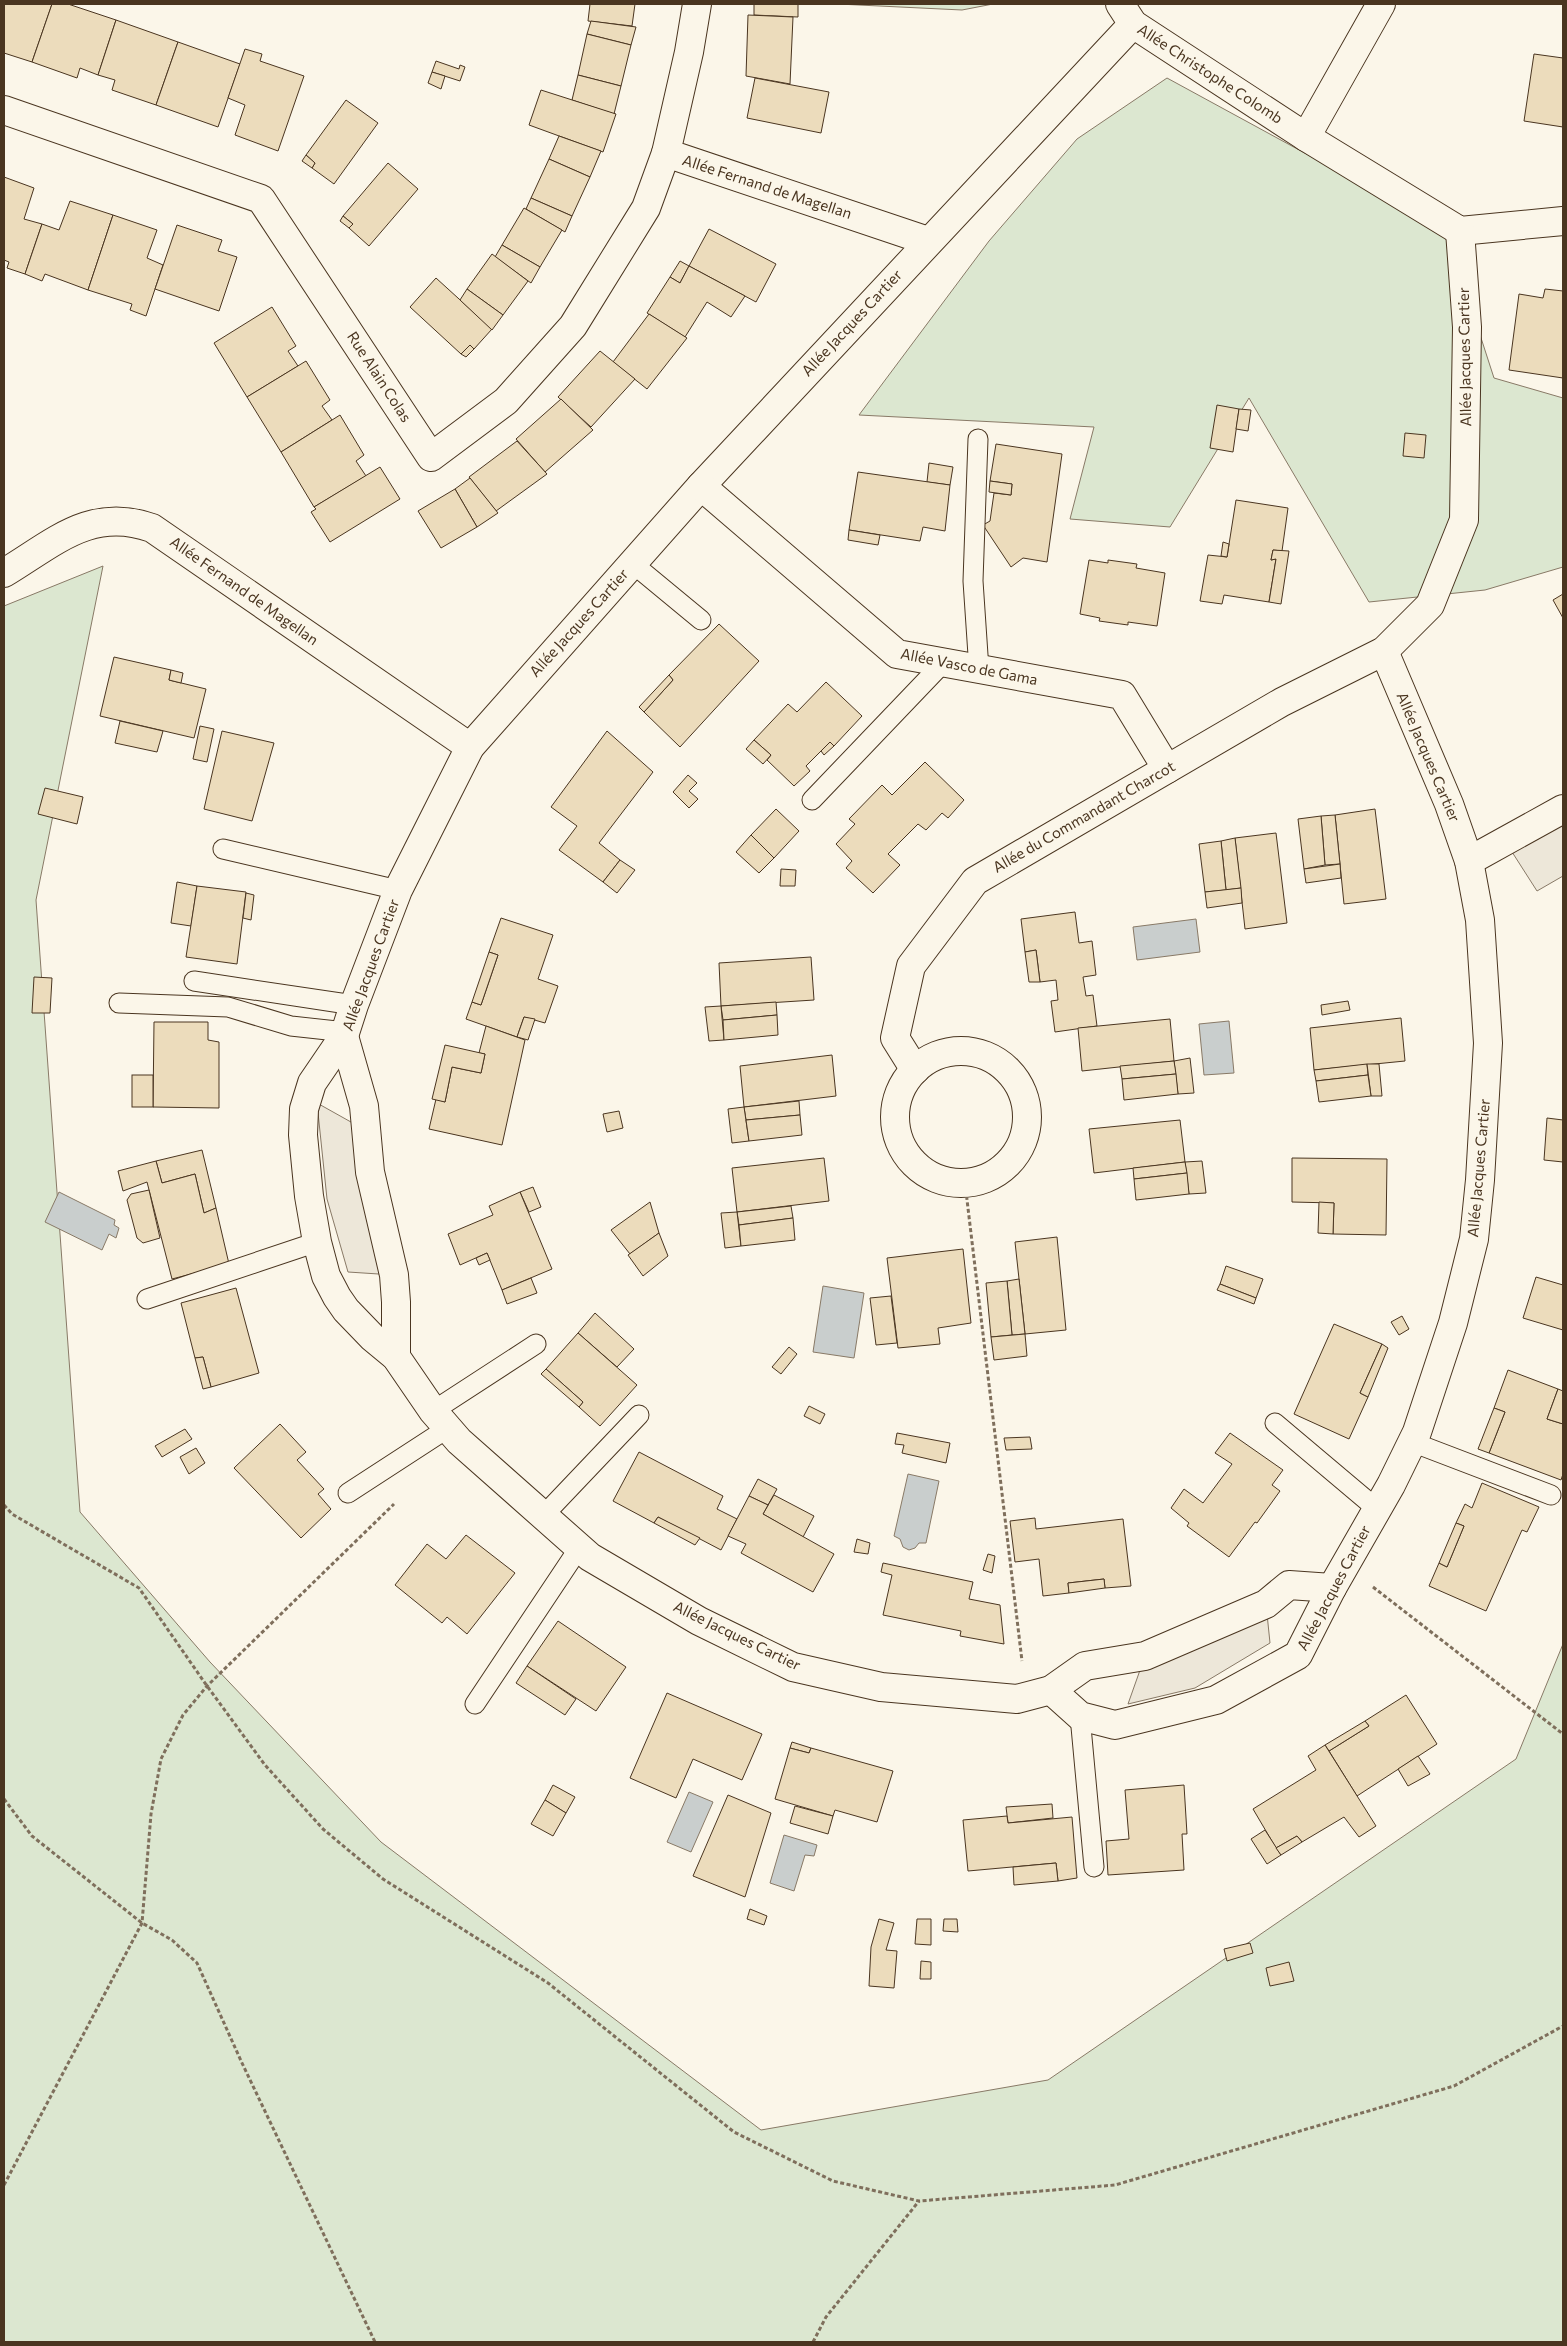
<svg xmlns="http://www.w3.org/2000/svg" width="1567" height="2346" font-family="Commissioner,sans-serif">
	<rect width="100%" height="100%" fill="#fbf6e9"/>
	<g fill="#dce7d0" stroke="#887966">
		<path d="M838,4h155l-31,6z"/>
		<path d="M1167,78l279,152 48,148 69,20v169l-78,23 -116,12 -120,-204 -79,129 -100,-8 24,-92 -235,-12 130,-174 88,-102z"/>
		<path d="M103,566l-67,334 44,612 130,150 171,180 380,288 287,-50 468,-321 47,-115v698h-1559v-1736z"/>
	</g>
	<g fill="#ede7d9" stroke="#887966">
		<path d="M1563,809v67l-26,15 -32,-50z"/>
		<path d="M317,1103l50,28 27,144 -46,-3 -21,-73z"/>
		<path d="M1266,1604l4,39 -75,45 -67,16 17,-48z"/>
	</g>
	<g fill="#c9cecd" stroke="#887966">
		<path d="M1196,919l4,33 -63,8 -4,-33z"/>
		<path d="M1229,1021l5,52 -30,2 -5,-51z"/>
		<path d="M59,1192l56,28 -1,5 5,3 -3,10 -7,-4 -7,16 -57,-28z"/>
		<path d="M823,1286l41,7 -10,65 -41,-6z"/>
		<path d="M908,1474l31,7 -13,62h-7l-4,5 -6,2 -6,-3 -3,-8 -6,-3z"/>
		<path d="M689,1792l24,10 -22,50 -24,-10z"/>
		<path d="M784,1835l33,10 -3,11 -9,-1 -11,36 -24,-8z"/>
	</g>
	<g fill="#ecdcbc" stroke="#4a3520">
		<path d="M4,4h48l-20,58 -28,-9z"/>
		<path d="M52,4h16l48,16 -18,55 -18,-7 -3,10 -45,-16z"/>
		<path d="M590,4h45l-3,22 -44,-5z"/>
		<path d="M754,4h44v13l-44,-2z"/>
		<path d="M748,15l45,2 -3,67 -44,-8z"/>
		<path d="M116,20l62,22 -22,63 -44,-15 3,-10 -17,-5z"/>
		<path d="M591,21l45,6 -5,18 -44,-11z"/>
		<path d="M587,34l44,11 -10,41 -43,-11z"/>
		<path d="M178,42l62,22 -22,63 -62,-22z"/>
		<path d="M245,49l17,5 -2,7 44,15 -26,75 -43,-16 10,-30 -17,-7z"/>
		<path d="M1534,54l29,4v69l-39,-6z"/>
		<path d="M436,61l23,8 1,-4 5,2 -5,14 -28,-9z"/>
		<path d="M432,72l13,4 -4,13 -13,-6z"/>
		<path d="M578,75l43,11 -7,28 -42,-14z"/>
		<path d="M755,78l74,14 -8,41 -74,-15z"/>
		<path d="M541,90l75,24 -13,38 -74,-27z"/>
		<path d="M346,100l32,23 -44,61 -22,-16 3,-5 -9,-8z"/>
		<path d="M559,136l42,15 -11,26 -41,-18z"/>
		<path d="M306,155l9,8 -3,5 -10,-7z"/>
		<path d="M549,159l41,18 -18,39 -41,-18z"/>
		<path d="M388,163l30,26 -49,57 -20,-18 4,-4 -10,-8z"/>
		<path d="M4,177l30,11 -10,31 18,5 -17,50 -18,-6 2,-6 -5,-2z"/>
		<path d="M531,198l41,18 -7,16 -39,-23z"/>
		<path d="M70,201l43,14 -25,75 -43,-16 -3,7 -17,-7 17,-50 17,6z"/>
		<path d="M524,208l38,22 -22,37 -38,-22z"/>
		<path d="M113,215l44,15 -10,28 16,7 -17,51 -16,-6 2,-6 -44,-14z"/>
		<path d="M343,216l10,8 -4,4 -9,-7z"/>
		<path d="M177,225l45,15 -4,11 19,6 -18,54 -64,-22z"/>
		<path d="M709,229l67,35 -20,38 -67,-36z"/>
		<path d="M502,245l38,22 -9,16 -36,-26z"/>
		<path d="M492,254l36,27 -25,34 -36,-26z"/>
		<path d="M680,261l9,5 -9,17 -10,-6z"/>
		<path d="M689,266l56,30 -14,21 -24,-15 -22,35 -38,-24 23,-36 10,6z"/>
		<path d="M436,278l56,51 -18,20 -4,-4 -9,9 -51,-47z"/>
		<path d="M467,289l36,26 -11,15 -32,-30z"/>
		<path d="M1545,289l18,2v87l-54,-8 10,-76 24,4z"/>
		<path d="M272,307l24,39 -8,5 10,15 -51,31 -33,-54z"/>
		<path d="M649,314l38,24 -40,51 -34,-27z"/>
		<path d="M470,345l4,4 -8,8 -5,-3z"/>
		<path d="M600,351l35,28 -44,48 -33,-30z"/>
		<path d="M306,361l24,39 -8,6 10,14 -51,32 -34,-55z"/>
		<path d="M561,399l32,31 -48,42 -29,-33z"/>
		<path d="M1217,405l22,4 -6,43 -23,-4z"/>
		<path d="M1239,409l12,1 -3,21 -12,-2z"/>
		<path d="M340,415l24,40 -8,6 10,15 -52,31 -33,-55z"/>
		<path d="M1405,433l21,2 -2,23 -21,-2z"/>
		<path d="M517,441l30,33 -51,37 -27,-34z"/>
		<path d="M996,444l66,10 -15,108 -24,-4 -12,9 -28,-42 7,-4 4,-28 17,2 1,-11 -22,-3z"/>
		<path d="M929,463l24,4 -3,18 -23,-3z"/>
		<path d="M380,467l20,32 -70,43 -19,-30 5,-3 -2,-2z"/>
		<path d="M858,472l92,13 -5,46 -22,-4 -3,14 -71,-11z"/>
		<path d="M470,478l28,35 -21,14 -22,-38z"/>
		<path d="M990,481l22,3 -1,11 -22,-3z"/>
		<path d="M455,489l22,38 -36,21 -23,-37z"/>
		<path d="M1236,500l52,8 -6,43 -9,-1 -2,10 5,-1 -7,43 -45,-7 -2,9 -22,-3 8,-46 19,2z"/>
		<path d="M849,530l31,5 -2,10 -30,-5z"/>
		<path d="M1223,542l6,2 -2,13 -6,-1z"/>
		<path d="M1273,550l16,1 -8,53 -12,-2 7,-43 -5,1z"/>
		<path d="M1089,560l19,3v-3l29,4 -1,4 29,5 -8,53 -29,-4v3l-29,-4 1,-3 -20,-4z"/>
		<path d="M1563,594v24l-10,-18z"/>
		<path d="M719,624l40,37 -79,86 -36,-35 29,-32 -4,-5z"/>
		<path d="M114,657l57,13 -2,10 37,9 -12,49 -94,-22z"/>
		<path d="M171,670l12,3 -2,10 -12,-3z"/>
		<path d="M669,675l4,5 -29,32 -5,-5z"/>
		<path d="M826,682l36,34 -28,30 -4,-4 -24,24 4,5 -16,15 -27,-26 4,-5 -17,-15 34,-36 9,8z"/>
		<path d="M120,721l43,10 -6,21 -42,-9z"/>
		<path d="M200,726l14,3 -7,33 -14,-3z"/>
		<path d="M222,731l52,12 -22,78 -48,-12z"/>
		<path d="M607,731l46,41 -54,71 21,17 -17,22 -44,-32 18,-24 -26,-19z"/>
		<path d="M754,740l17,15 -8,9 -17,-15z"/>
		<path d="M830,742l4,4 -10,9 -3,-4z"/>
		<path d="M925,762l39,38 -16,18 -6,-5 -16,17 -8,-6 -30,30 12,11 -27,28 -27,-25 6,-7 -16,-17 19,-20 -6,-5 33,-34 10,10z"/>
		<path d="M688,775l9,8 -8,8 9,8 -9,9 -16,-16z"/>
		<path d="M45,788l38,9 -6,27 -39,-10z"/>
		<path d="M776,809l23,22 -25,27 -23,-23z"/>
		<path d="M1375,809l11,90 -42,5 -9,-89z"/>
		<path d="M1335,815l5,49 -15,1 -4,-49z"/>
		<path d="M1321,816l4,49 -21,4 -6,-50z"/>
		<path d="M1276,833l11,90 -42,6 -10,-91z"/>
		<path d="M751,835l23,23 -15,15 -23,-21z"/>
		<path d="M1235,838l6,50 -15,2 -5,-49z"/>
		<path d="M1221,841l5,49 -21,2 -6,-48z"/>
		<path d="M620,860l15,10 -18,23 -14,-11z"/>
		<path d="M1340,864l1,14 -35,5 -2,-14z"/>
		<path d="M781,869l15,1 -1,16h-15z"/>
		<path d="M177,882l20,4 -6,40 -20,-3z"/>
		<path d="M197,886l49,6 -9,72 -51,-7z"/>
		<path d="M1241,888l1,15 -35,5 -2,-16z"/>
		<path d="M246,893l8,2 -3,25 -8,-2z"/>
		<path d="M1075,912l4,31 13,-2 4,34 -13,2 3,19 7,-1 4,31 -42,6 -4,-31 7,-1 -2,-20 -16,2 -4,-32 -11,2 -4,-33z"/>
		<path d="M501,918l52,17 -15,44 20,7 -13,37 -21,-6 -7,20 -51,-18 6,-17 9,3 17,-50 -9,-3z"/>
		<path d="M1036,950l4,32h-11l-4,-30z"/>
		<path d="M489,952l9,3 -17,50 -9,-3z"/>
		<path d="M811,957l3,43 -93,6 -2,-43z"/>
		<path d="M34,977l18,1 -2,35h-18z"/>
		<path d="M1348,1001l2,9 -28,5 -1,-10z"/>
		<path d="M776,1002l1,13 -54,5 -2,-14z"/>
		<path d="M721,1006l3,34 -15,1 -4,-34z"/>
		<path d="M777,1015l1,20 -54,5 -1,-20z"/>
		<path d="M524,1017l11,2 -7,21 -11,-3z"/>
		<path d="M1401,1018l4,43 -91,9 -4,-42z"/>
		<path d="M1170,1019l4,42 -92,10 -4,-43z"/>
		<path d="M154,1022h54v18l11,2v66l-66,-1z"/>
		<path d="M486,1026l39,14 -23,105 -73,-16 7,-30 9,3 7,-35 29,6 4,-19 -6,-1z"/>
		<path d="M445,1045l40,9 -4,19 -29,-6 -7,35 -13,-3z"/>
		<path d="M832,1055l4,41 -92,11 -4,-41z"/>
		<path d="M1190,1058l4,35 -16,1 -4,-33z"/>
		<path d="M1174,1061l2,13 -54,5 -2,-13z"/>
		<path d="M1367,1064l1,11 -52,6 -2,-11z"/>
		<path d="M1367,1064h12l3,32h-11z"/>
		<path d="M1176,1074l2,20 -54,6 -2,-21z"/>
		<rect x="132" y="1075" width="21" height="32"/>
		<path d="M1368,1075l3,21 -52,6 -3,-21z"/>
		<path d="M799,1101l1,14 -54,5 -2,-13z"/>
		<path d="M744,1107l5,34 -17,2 -4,-34z"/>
		<path d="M619,1111l4,17 -16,4 -4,-18z"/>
		<path d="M800,1115l2,20 -53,6 -3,-21z"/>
		<path d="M1547,1118l16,2v42l-19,-2z"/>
		<path d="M1180,1120l5,42 -91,11 -5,-44z"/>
		<path d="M202,1150l14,58 -12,5 -9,-39 -33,9 -6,-22z"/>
		<path d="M824,1158l5,43 -92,11 -5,-44z"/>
		<path d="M1292,1158l95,1 -1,76 -53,-1 1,-31 -42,-1z"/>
		<path d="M156,1161l6,22 33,-9 9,39 12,-5 13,56 -57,15 -25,-97 -24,9 -5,-20z"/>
		<path d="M1202,1161l4,32 -17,1 -4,-32z"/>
		<path d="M1185,1162l2,11 -53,6 -1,-11z"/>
		<path d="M1187,1173l2,21 -53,6 -2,-21z"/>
		<path d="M533,1187l8,20 -12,5 -9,-20z"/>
		<path d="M149,1190l11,48 -17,5 -6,-5 -10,-38 4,-6z"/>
		<path d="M520,1192l32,77 -50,21 -15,-37 -27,12 -12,-31 45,-19 -4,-9z"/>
		<path d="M650,1202l9,31 -29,21 -19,-24z"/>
		<path d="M1319,1202l15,1 -1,31 -15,-1z"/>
		<path d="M791,1206l2,12 -54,7 -2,-13z"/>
		<path d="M737,1212l4,34 -16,2 -4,-35z"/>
		<path d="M793,1218l2,22 -54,6 -2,-21z"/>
		<path d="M659,1233l9,23 -25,20 -15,-21z"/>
		<path d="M1057,1237l9,93 -41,4 -10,-92z"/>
		<path d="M963,1249l8,74 -33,5 2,16 -42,4 -11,-90z"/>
		<path d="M487,1253l3,7 -11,5 -3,-7z"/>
		<path d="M1226,1266l37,13 -7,19 -36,-14z"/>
		<path d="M1536,1277l27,8v45l-40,-12z"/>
		<path d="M531,1278l6,15 -30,11 -5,-14z"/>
		<path d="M1019,1279l6,55 -13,1 -5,-54z"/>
		<path d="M1007,1281l5,54 -21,2 -5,-54z"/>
		<path d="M1220,1284l36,14 -2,6 -37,-14z"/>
		<path d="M236,1288l23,85 -48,14 -8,-30 -8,1 -14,-55z"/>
		<path d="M891,1296l6,47 -21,2 -6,-47z"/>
		<path d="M595,1313l39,36 -17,18 -39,-34z"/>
		<path d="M1402,1316l7,13 -10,6 -8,-13z"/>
		<path d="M1334,1324l48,20 -22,49 8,4 -19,42 -55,-25z"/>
		<path d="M578,1333l59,52 -37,41 -21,-19 4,-5 -37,-33z"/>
		<path d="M1025,1334l2,22 -33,4 -3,-23z"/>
		<path d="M1382,1344l6,4 -20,49 -8,-4z"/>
		<path d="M789,1347l8,7 -16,20 -9,-7z"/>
		<path d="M203,1357l8,30 -8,2 -8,-31z"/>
		<path d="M546,1369l37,33 -4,5 -38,-33z"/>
		<path d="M1508,1370l50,19 -11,30 16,5v50l-2,6 -72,-27 16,-41 -11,-4z"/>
		<path d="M1558,1389l5,2v33l-16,-5z"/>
		<path d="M809,1406l16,8 -5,10 -16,-8z"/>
		<path d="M1494,1408l11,4 -16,41 -11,-4z"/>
		<path d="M280,1424l26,28 -9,8 27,29 -6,5 13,15 -30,29 -67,-70z"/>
		<path d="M185,1429l7,10 -30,18 -7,-11z"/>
		<path d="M897,1433l53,10 -4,20 -44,-10 2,-8 -9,-1z"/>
		<path d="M1230,1433l53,37 -11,15 8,6 -23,32 -2,-1 -26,35 -42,-31 2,-3 -18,-15 13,-19 19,14 29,-39 -17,-11z"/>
		<path d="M1030,1437l2,12 -26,1 -2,-12z"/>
		<path d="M196,1448l9,15 -16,11 -9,-17z"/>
		<path d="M639,1452l84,44 -6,13 20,10 -16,31 -63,-33 -4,6 -41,-22z"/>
		<path d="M758,1479l19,10 -9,16 -19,-9z"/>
		<path d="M1482,1483l57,24 -12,25 -5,-2 -36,81 -57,-25 10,-23 8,4 17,-41 -8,-3 9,-19 7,4z"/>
		<path d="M774,1495l40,21 -11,21 -40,-23z"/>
		<path d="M749,1496l19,9 -5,9 71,40 -21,38 -72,-39 5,-9 -18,-8z"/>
		<path d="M658,1517l42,21 -5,7 -41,-22z"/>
		<path d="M1035,1518l1,11 87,-10 8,67 -26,2 -1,-9 -36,4 1,10 -26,3 -4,-37 -24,3 -5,-41z"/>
		<path d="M1456,1523l8,3 -17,41 -8,-4z"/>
		<path d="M466,1535l49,38 -48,61 -20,-17 -5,6 -47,-38 32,-41 19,15z"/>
		<path d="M857,1539l13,4 -2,11 -14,-2z"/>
		<path d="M988,1554l7,2 -3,17 -9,-3z"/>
		<path d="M883,1563l90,19 -4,17 31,6 4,39 -44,-8 1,-5 -78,-16 9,-40 -11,-3z"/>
		<path d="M1104,1579l1,9 -36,5 -1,-10z"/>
		<path d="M558,1621l68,46 -30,44 -69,-45z"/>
		<path d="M527,1666l49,33 -11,16 -49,-32z"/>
		<path d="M667,1693l95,41 -20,46 -49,-21 -17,39 -46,-20z"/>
		<path d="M1406,1695l31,49 -80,52 -28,-45 40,-25 -4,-5z"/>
		<path d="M1365,1721l4,5 -40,25 -4,-6z"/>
		<path d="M792,1742l19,6 -2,5 -19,-5z"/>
		<path d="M1325,1745l51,81 -17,11 -15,-20 -42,25 -5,-6 -21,12 -23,-39 63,-39 -8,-14z"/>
		<path d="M790,1748l19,5 2,-5 82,23 -16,51 -42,-12 -2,6 -58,-17z"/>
		<path d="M1418,1756l12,18 -22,12 -10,-17z"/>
		<path d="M553,1785l22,12 -9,16 -21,-13z"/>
		<path d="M1184,1785l3,49h-5l2,36 -76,5 -2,-34 23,-2 -4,-49z"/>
		<path d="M728,1795l43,18 -26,84 -52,-21z"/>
		<path d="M545,1800l21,13 -13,23 -22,-12z"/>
		<path d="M1052,1804l1,14 -45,5 -2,-16z"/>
		<path d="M795,1806l38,10 -5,18 -38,-11z"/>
		<path d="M1007,1816l1,7 64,-6 5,61 -19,3 -2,-18 -88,8 -5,-51z"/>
		<path d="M1265,1830l16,25 -14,9 -16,-25z"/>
		<path d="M1297,1836l5,6 -21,13 -5,-7z"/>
		<path d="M1056,1863l2,18 -44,4 -1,-18z"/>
		<path d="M750,1909l17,7 -3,9 -17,-6z"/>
		<path d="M879,1919l15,4 -8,27 11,1 -3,37 -25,-2 2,-39z"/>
		<path d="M917,1919h14v26l-16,-1z"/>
		<path d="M944,1919h13l1,13 -15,-1z"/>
		<path d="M1250,1943l3,10 -26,8 -3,-12z"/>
		<path d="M921,1961l10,1v17h-11z"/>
		<path d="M1289,1962l5,19 -24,5 -4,-18z"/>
	</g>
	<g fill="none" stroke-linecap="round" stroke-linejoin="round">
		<defs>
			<g id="service">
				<path d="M978,439l-5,142 6,89"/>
				<path d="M632,563l69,57"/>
				<path d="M812,800l131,-137"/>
				<path d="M223,849l175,41"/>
				<path d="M194,981l160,24"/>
				<path d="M119,1003l109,4 63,19 55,6"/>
				<path d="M147,1299l170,-57"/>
				<path d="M433,1411l103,-67"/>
				<path d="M1275,1423l102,86"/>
				<path d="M1412,1442l139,53"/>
				<path d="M348,1493l100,-65"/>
				<path d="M543,1516l96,-101"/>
				<path d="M475,1704l104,-156"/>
				<path d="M1080,1716l14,151"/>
			</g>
			<g id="minor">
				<path d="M697,4l-8,48 -23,101 262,88"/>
				<path d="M1120,4l13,20 173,113 154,94 103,-10"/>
				<path d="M1133,24l-432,462 -231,261 -72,143 -44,115 -10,31 -32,47 -8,26 -1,26 6,61 8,46 9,34 11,21 9,13 27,28 23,19 37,54 26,30 131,116 109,64 94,46 88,20 136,12 34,-9 34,-24 60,-10 121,-52 23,-19 43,3"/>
				<path d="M4,110l257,89 170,258 75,-56 67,-75 73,-118 20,-55"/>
				<path d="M1306,137l75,-133"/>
				<path d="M701,486l196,168 225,41 45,74"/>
				<path d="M4,573c50,-30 87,-67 148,-45l318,219"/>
				<path d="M1469,861l94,-52"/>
				<path d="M344,1036l20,70 6,66 24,103 2,27v55"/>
				<circle cx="961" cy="1117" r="66"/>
				<path d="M915,1070l-20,-32 16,-72 64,-85 307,-179 102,-51 46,-46 34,-85 3,-193 -7,-96"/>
				<path d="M1051,1690l29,26 35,9 101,-25 82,-45 34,-67 59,-103 26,-53 36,-109 21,-84 6,-59 8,-137 -8,-123 -11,-59 -20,-57 -65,-153"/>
			</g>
		</defs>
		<use href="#service" stroke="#4a3520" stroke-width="21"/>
		<use href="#minor" stroke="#4a3520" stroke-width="30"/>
		<g stroke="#7f6f5c" stroke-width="3" stroke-dasharray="4 2.5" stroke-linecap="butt">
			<path d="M965,1183l57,478"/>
			<path d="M4,1505l8,9 127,74 68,98 58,79 58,64 60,50 165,104 186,149 99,49 86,20 196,-16 339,-99 109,-60"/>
			<path d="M1373,1587l190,147"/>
			<path d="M4,1799l28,37 110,87 30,17 25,23 45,100 133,279"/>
			<path d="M4,2185l138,-262 9,-109 10,-55 22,-44 24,-29 187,-182"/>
			<path d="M813,2342l13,-25 93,-116"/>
		</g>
		<use href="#service" stroke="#fbf6e9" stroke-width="19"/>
		<use href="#minor" stroke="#fbf6e9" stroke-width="28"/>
	</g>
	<g text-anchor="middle" stroke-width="4" stroke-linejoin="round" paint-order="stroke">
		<g font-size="15" fill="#4a3520" stroke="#fbf6e9">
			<text transform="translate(1210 74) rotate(33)" y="5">Allée Christophe Colomb</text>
			<text transform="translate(767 187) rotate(18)" y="5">Allée Fernand de Magellan</text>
			<text transform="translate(852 323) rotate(-47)" y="5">Allée Jacques Cartier</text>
			<text transform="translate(1465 357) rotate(-91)" y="5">Allée Jacques Cartier</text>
			<text transform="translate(379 377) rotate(57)" y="5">Rue Alain Colas</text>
			<text transform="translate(244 591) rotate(35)" y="5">Allée Fernand de Magellan</text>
			<text transform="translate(579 623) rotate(-48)" y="5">Allée Jacques Cartier</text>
			<text transform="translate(969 667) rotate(11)" y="5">Allée Vasco de Gama</text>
			<text transform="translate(1428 757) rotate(67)" y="5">Allée Jacques Cartier</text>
			<text transform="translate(1084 817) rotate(-30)" y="5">Allée du Commandant Charcot</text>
			<text transform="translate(371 965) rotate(-70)" y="5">Allée Jacques Cartier</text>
			<text transform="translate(1479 1168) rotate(-85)" y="5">Allée Jacques Cartier</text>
			<text transform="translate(1334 1588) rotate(-62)" y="5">Allée Jacques Cartier</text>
			<text transform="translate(737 1636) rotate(26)" y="5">Allée Jacques Cartier</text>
		</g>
	</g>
	<rect width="1567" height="2346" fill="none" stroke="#4a3520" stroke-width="10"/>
</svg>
